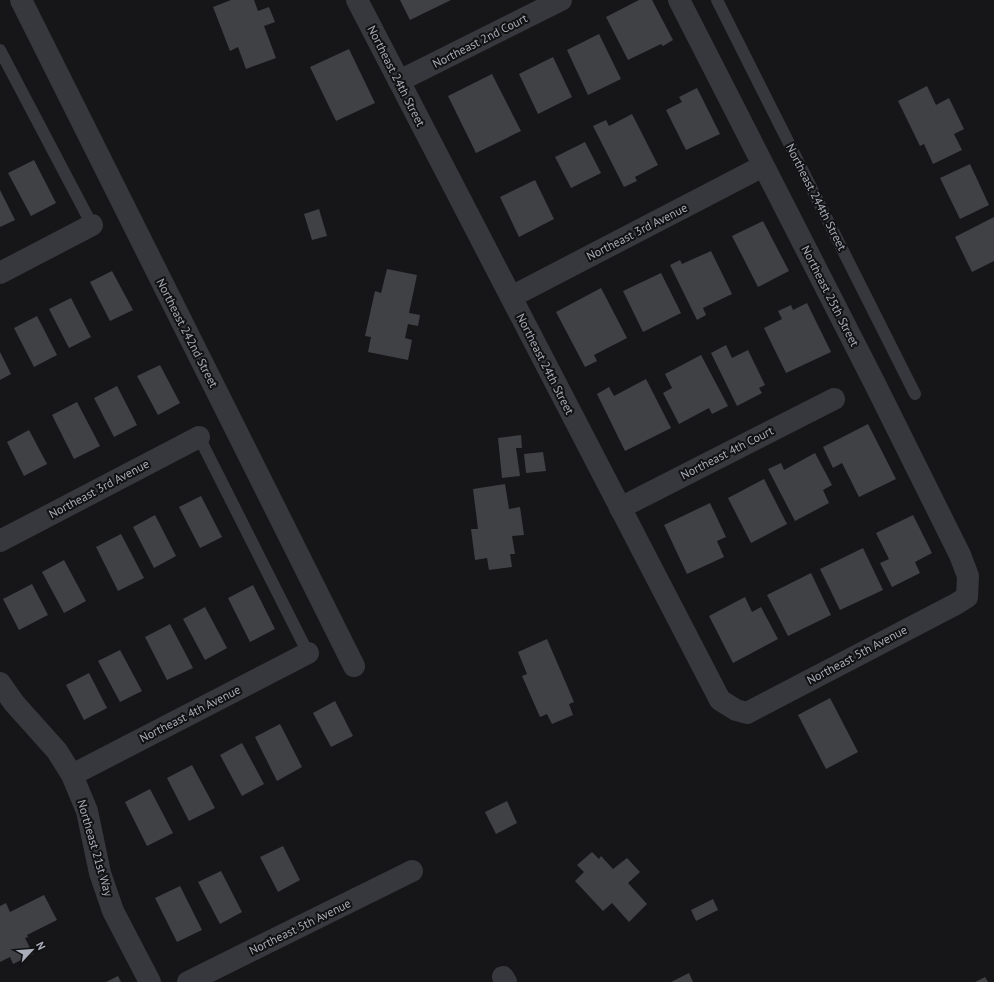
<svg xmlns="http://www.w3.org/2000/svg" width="994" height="982" font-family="'PT Sans',sans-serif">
	<rect width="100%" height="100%" fill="#161618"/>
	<g fill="#404145">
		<path d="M231,0h23l4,11 11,-4 6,15 -11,4 12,32 -30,11 -8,-22 -8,4 -17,-44z"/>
		<path d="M400,0h51l-41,20z"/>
		<path d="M639,0h13l21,40 -10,6 -2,-2 -33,16 -22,-43z"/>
		<path d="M599,34l22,45 -33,16 -21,-45z"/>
		<path d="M349,49l26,54 -39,18 -26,-54z"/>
		<path d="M553,57l19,40 -34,17 -19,-40z"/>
		<path d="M492,74l29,57 -45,22 -28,-57z"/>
		<path d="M927,86l9,19 13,-7 15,31 -10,5 8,16 -29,14 -9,-20 -4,2 -22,-45z"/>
		<path d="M697,88l23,46 -34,16 -20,-40 16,-8 -3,-5z"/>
		<path d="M632,114l26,51 -23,12 2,4 -13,6 -31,-61 13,-6 3,6z"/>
		<path d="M585,142l16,31 -30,15 -16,-31z"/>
		<path d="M34,160l22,43 -25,13 -23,-43z"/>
		<path d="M970,164l19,41 -29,14 -20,-41z"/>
		<path d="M535,180l19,39 -35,18 -19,-40z"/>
		<path d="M0,190l15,30 -15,7z"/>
		<path d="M319,209l8,27 -15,4 -8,-26z"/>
		<path d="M994,217v44l-22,11 -17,-35z"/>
		<path d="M763,221l26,50 -31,16 -26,-51z"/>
		<path d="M711,251l21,43 -29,14 3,7 -9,5 -27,-55 10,-5 2,4z"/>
		<path d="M387,269l30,6 -8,38 11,2 -2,11 -10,-2 -3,14 7,2 -4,20 -40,-8 3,-15 -6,-1 10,-45 6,2z"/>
		<path d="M112,271l21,39 -23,11 -20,-39z"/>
		<path d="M661,273l20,40 -38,19 -20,-41z"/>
		<path d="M601,288l26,50 -33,17 3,6 -12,6 -29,-55z"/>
		<path d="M71,298l20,39 -22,11 -20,-39z"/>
		<path d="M807,303l24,49 -45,21 -22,-45 18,-9 -4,-8 13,-6 2,5z"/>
		<path d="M37,316l20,39 -23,12 -20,-39z"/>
		<path d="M726,345l6,13 16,-8 17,35 -6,3 3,5 -25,13 -26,-53z"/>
		<path d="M0,352l11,22 -11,6z"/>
		<path d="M701,355l27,51 -16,8 -3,-6 -30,16 -16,-31 9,-5 -7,-14z"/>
		<path d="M160,365l20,38 -22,12 -21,-39z"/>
		<path d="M646,379l25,49 -46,23 -28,-57 12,-7 5,9z"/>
		<path d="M117,386l20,39 -23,12 -20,-39z"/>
		<path d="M77,402l23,44 -26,13 -22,-44z"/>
		<path d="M868,424l28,55 -37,18 -17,-34 -9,5 -10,-21z"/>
		<path d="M29,430l18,34 -23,12 -17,-34z"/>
		<path d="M521,435l1,13h-6l4,28 -18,2 -4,-40z"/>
		<path d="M543,452l3,19 -20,2 -2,-19z"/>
		<path d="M815,453l17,32 -9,5 6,13 -34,18 -27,-52 13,-6 3,7z"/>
		<path d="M764,479l23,45 -36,19 -23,-45z"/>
		<path d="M505,484l4,25 11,-2 4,28 -12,1 3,18h-5l2,13 -23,3 -2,-12 -12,2 -4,-31h7l-5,-40z"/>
		<path d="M201,496l21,41 -22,11 -21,-41z"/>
		<path d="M710,503l16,34 -9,4 7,16 -37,17 -23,-49z"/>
		<path d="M155,515l21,41 -22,12 -21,-41z"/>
		<path d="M913,515l19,38 -17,9 5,11 -28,14 -12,-24 9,-4 -13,-26z"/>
		<path d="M121,534l23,44 -26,13 -22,-44z"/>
		<path d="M863,548l20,42 -43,20 -20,-41z"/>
		<path d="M64,560l22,41 -22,12 -22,-41z"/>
		<path d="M811,573l20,42 -43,21 -21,-41z"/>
		<path d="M32,584l16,31 -29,15 -16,-31z"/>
		<path d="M253,585l22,44 -25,13 -22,-44z"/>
		<path d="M745,597l7,15 9,-5 17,32 -45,24 -24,-47z"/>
		<path d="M205,607l22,41 -22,12 -22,-41z"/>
		<path d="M170,624l23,44 -26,12 -22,-43z"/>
		<path d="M547,639l27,63 -5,2 4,11 -21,9 -5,-10 -7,3 -18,-41 5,-2 -9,-22z"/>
		<path d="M120,650l22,41 -22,11 -22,-41z"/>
		<path d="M89,673l18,35 -23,12 -18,-35z"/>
		<path d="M830,698l28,54 -32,17 -28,-54z"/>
		<path d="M335,701l18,35 -22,11 -18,-34z"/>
		<path d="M280,724l22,43 -25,14 -22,-44z"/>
		<path d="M242,743l22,41 -22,12 -22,-41z"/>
		<path d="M192,765l23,43 -26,13 -22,-43z"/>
		<path d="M150,789l23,44 -26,13 -22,-44z"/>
		<path d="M507,801l10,22 -21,11 -11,-22z"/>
		<path d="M283,846l17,34 -22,12 -18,-35z"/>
		<path d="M592,852l7,7 2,-3 12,13 14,-11 13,14 -12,11 19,21 -18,18 -17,-19 -9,8 -28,-30 9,-9 -7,-7z"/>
		<path d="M221,871l21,41 -22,12 -22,-42z"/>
		<path d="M180,886l22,44 -25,12 -22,-44z"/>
		<path d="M44,895l13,25 -30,15 1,2 -3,1 8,16 -20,10 -3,-7 -10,5v-56l6,-3 4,9z"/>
		<path d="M713,899l5,11 -22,11 -5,-11z"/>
		<path d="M689,973l4,9h-22z"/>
		<path d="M118,976l3,6h-15z"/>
		<path d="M985,977l3,5h-13z"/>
	</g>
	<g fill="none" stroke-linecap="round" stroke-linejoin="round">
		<g stroke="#37383d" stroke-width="12">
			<path d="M717,0l198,394"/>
			<path d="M0,50l92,175"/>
			<path d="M199,437l109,216"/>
		</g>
		<g stroke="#37383d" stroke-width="22">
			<path d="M21,0l333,666"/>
			<path d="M357,0l363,700 16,10 11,3 209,-109 11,-7 1,-21 -8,-21 -86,-173 -195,-382"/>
			<path d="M399,81l162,-81"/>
			<path d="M0,273l92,-48"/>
			<path d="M511,297l252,-131"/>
			<path d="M620,508l214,-109"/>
			<path d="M0,541l199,-104"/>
			<path d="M0,683l14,20 43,48 15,24 15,36 13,62 13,38 37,71"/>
			<path d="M72,775l236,-122"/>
			<path d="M503,977l3,5"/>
			<path d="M188,982l224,-111"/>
		</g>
	</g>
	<g text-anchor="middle" stroke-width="4" stroke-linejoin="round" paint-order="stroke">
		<g font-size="12" fill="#a8adb8" stroke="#111113">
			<text transform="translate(480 41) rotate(-27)" y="4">Northeast 2nd Court</text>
			<text transform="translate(396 76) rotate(63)" y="4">Northeast 24th Street</text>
			<text transform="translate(816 197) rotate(63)" y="4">Northeast 244th Street</text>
			<text transform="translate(637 232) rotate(-27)" y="4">Northeast 3rd Avenue</text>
			<text transform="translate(830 296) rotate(63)" y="4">Northeast 25th Street</text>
			<text transform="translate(187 333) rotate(63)" y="4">Northeast 242nd Street</text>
			<text transform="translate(545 364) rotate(63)" y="4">Northeast 24th Street</text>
			<text transform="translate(727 453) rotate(-27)" y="4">Northeast 4th Court</text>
			<text transform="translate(99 489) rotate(-28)" y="4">Northeast 3rd Avenue</text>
			<text transform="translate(857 655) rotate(-28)" y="4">Northeast 5th Avenue</text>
			<text transform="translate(190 714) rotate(-27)" y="4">Northeast 4th Avenue</text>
			<text transform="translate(95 848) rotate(74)" y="4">Northeast 21st Way</text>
			<text transform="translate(300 927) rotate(-26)" y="4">Northeast 5th Avenue</text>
		</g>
	</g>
	<g transform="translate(32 950) rotate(64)" stroke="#111113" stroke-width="3" paint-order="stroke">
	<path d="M0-3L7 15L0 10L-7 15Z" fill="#a8adb8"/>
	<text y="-6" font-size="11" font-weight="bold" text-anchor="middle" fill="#a8adb8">N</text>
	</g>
</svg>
